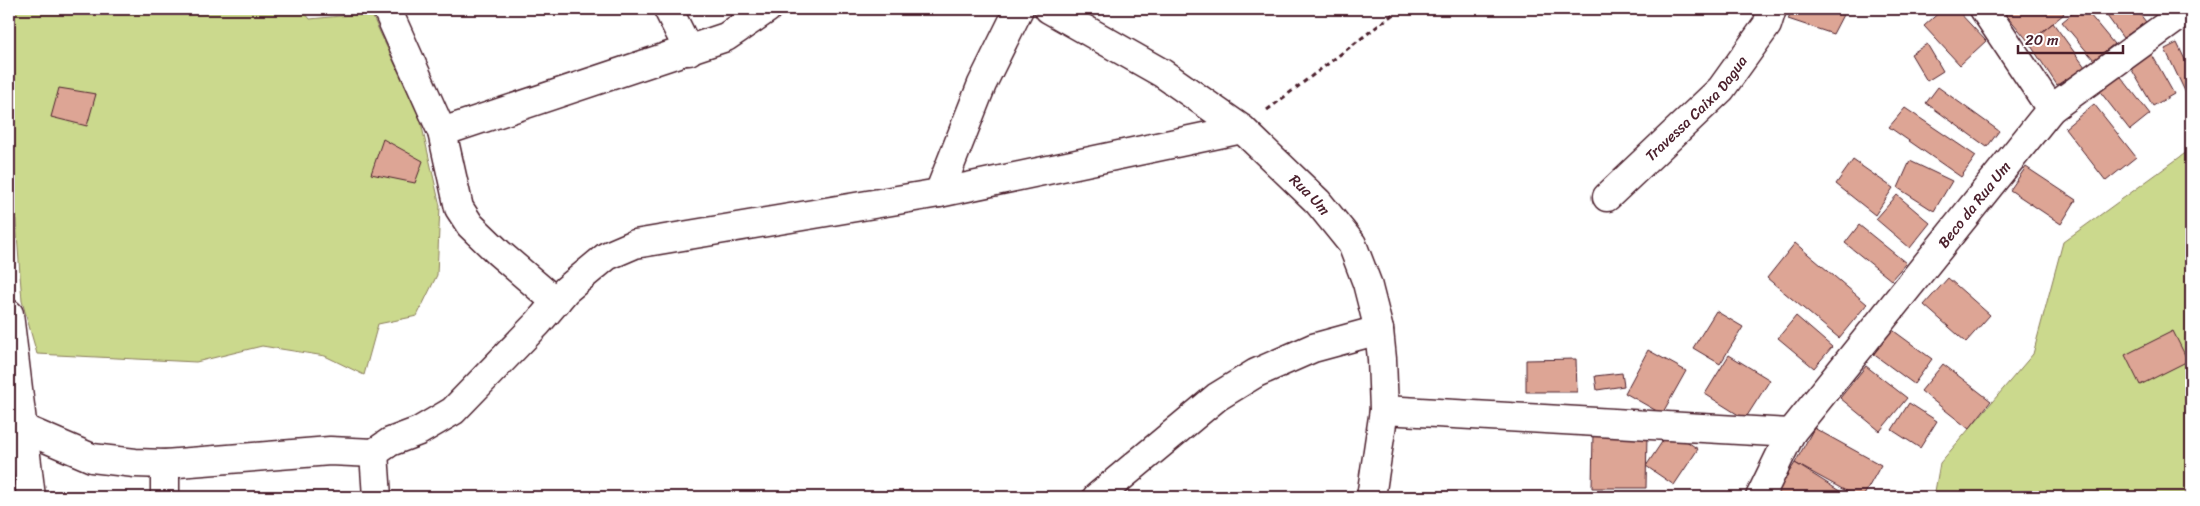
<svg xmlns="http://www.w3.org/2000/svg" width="2200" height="506" font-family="Sriracha,sans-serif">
	<rect width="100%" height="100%" fill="#fff"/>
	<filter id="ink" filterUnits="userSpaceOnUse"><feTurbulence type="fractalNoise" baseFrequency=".02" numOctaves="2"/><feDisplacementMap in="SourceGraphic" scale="10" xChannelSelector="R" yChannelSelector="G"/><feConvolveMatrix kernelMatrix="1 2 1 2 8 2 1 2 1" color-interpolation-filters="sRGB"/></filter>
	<g filter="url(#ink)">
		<g fill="#cbd98d" stroke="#8a7c5c">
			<path d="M9,9h293l8,10 61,-6 49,105 20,88 -3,69 -20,41 -39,8 -14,51 -39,-19 -63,-10 -66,16 -159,-8 -15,-53 -9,-120 -4,-4z"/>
			<path d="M2191,149v348h-257l6,-34 93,-109 30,-112z"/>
		</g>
		<g fill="#dda595" stroke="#4a1f2b">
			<path d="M1792,9h54l-13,25 -45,-15z"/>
			<path d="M1943,9h13l30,32 -26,24 -36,-39z"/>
			<path d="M2006,9h54l4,5 -35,28 -26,-31z"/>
			<path d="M2078,9h7l29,35 -20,16 -32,-38z"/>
			<path d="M2102,9h34l10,13 -23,16z"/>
			<path d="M2053,23l32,44 -28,18 -28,-42z"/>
			<path d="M2177,43l14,29v32l-26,-55z"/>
			<path d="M1927,44l16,27 -16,10 -16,-27z"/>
			<path d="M2151,53l23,41 -21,12 -24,-41z"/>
			<path d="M2118,73l32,41 -20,16 -32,-41z"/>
			<path d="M1938,87l61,44 -12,16 -61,-44z"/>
			<path d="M59,88l37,6 -9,32 -36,-9z"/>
			<path d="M2094,104l42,53 -30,24 -41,-53z"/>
			<path d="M1905,108l71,48 -15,21 -72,-50z"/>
			<path d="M383,139l40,22 -8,22 -44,-9z"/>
			<path d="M1853,160l40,28 -18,27 -39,-31z"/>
			<path d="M1910,161l42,20 -18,30 -36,-23z"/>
			<path d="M2026,167l50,33 -15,24 -51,-34z"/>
			<path d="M1897,195l33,28 -20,25 -34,-29z"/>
			<path d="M1859,225l47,38 -15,17 -46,-37z"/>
			<path d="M1795,243l72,61 -28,34 -72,-60z"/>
			<path d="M1948,278l42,37 -24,27 -42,-37z"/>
			<path d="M1716,311l27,16 -23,37 -27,-16z"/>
			<path d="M1796,316l36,31 -18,21 -36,-30z"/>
			<path d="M1883,323l49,36 -18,25 -49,-36z"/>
			<path d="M2173,331l15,30 -48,24 -15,-30z"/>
			<path d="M1648,350l38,21 -24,43 -37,-21z"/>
			<path d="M1729,355l41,25 -25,39 -40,-25z"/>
			<path d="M1576,359l1,33h-51v-32z"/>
			<path d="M1943,364l48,37 -22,28 -48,-38z"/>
			<path d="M1866,366l41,32 -27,33 -40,-33z"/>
			<path d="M1622,373l2,13 -27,4 -2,-14z"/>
			<path d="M1909,403l28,18 -17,27 -28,-18z"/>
			<path d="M1814,428l67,37 -18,32h-6l-62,-34z"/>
			<path d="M1670,430l28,19 -24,36 -28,-19z"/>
			<path d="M1593,433l54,1 -1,54h-54z"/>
			<path d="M1795,463l54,34h-76z"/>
			<path d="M1439,493l35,3 -35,1z"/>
		</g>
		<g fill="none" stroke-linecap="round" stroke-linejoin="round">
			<defs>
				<g id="minor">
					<path d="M387,9l55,123 17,76 11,17 29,28 57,49"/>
					<path d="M668,9l21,42"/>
					<path d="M1984,9l67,100"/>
					<path d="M442,132l284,-95 41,-28"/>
					<path d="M939,193l43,-109 37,-75"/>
					<path id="s1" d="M1607,197l114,-108 46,-64 5,-16"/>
					<path d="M9,314l22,183"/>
					<path d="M1384,410l407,23"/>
					<path d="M9,425l13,3 70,30 43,5 30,1 165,-13 44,2 16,-11 29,-11 34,-20 85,-88 28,-33 41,-34 28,-12 304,-51 303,-64"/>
					<path d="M374,453l3,44"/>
					<path d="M165,464v33"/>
					<path d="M1097,497l120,-100 39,-24 57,-25 66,-18"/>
				</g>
				<g id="tertiary">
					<path id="s2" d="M1049,9l113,64 80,56 76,73 34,42 15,39 12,47 3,29 2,51 -13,87"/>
					<path id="s3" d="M1760,497l31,-64 260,-324 138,-100"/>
				</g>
			</defs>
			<use href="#minor" stroke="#4a1f2b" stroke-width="31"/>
			<use href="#tertiary" stroke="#4a1f2b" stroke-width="31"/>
			<path stroke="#4a1f2b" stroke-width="3" stroke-dasharray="5 4" stroke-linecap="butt" d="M1267,110l133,-101"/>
			<use href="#minor" stroke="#fff" stroke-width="28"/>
			<use href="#tertiary" stroke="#fff" stroke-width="28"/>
		</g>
	</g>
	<g text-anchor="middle" stroke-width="5" stroke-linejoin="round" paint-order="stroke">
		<g font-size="15" fill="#4a1f2b" stroke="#fff">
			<text dy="5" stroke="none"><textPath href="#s1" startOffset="126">Travessa Caixa Dagua</textPath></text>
			<text dy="5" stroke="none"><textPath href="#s2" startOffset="322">Rua Um</textPath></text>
			<text dy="5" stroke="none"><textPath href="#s3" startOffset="364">Beco da Rua Um</textPath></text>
		</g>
	</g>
	<rect width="2200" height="506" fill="none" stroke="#fff" stroke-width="30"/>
	<rect x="15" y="15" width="2170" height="476" fill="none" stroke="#4a1f2b" stroke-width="2" filter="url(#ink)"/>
	<path d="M2018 45v8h105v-8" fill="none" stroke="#4a1f2b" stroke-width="2.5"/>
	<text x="2025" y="45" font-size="15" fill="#4a1f2b" stroke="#ffffff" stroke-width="4" paint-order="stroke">20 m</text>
</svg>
